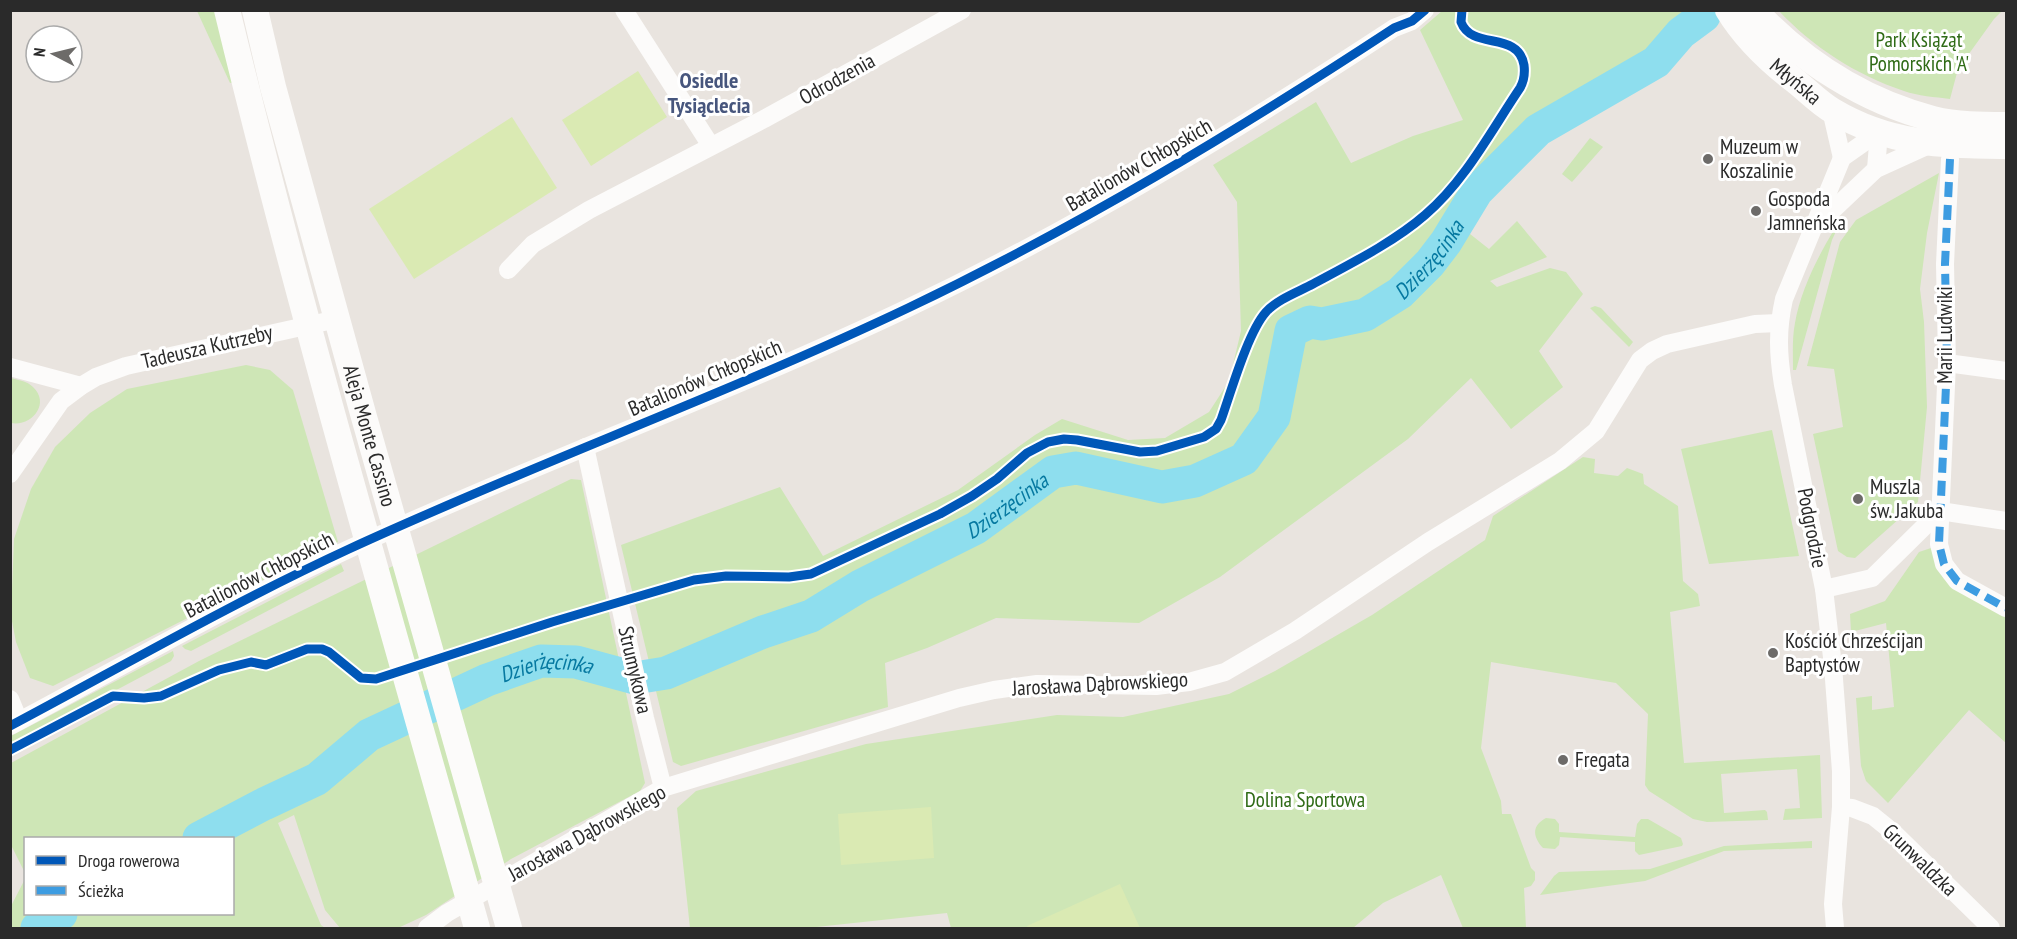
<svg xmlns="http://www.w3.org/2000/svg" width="2017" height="939" font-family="'PT Sans Narrow',sans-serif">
	<rect width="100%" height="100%" fill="#e9e4df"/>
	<g fill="#cee6b6">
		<path d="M197,11h20l18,71 -5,1z"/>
		<path d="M1442,11h258l7,14 -186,118 -37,34 -38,66 6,6 13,-19 24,19 28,-28 30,36 -57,24 7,6 53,-19 16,4 17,22 -44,57 24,36 -52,42 -40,-51 -63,61 -188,138 -81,46 -143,-5 -69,30 -42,15 3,44 -207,59 -8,-4 -52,-217 159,-58 43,69 135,-66 77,-55 27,-16 66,21 37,-2 44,-26 20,-31 12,-50 -4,-129 -24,-37 103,-63 35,61 62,-27 50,-16 -43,-90z"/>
		<path d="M1779,11h223l-8,8 -36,50 -8,30c-15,-2 -32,-3 -46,-8 -48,-16 -91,-44 -125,-80z"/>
		<path d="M1590,138l13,9 -31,35 -10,-8z"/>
		<path d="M1939,173l-12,60 -7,56 4,33 3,85 -9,95 -63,56 -8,-1 -9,-6 -25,-117 30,-7 -9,-58 -27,-3 33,-124 16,-22z"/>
		<path d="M1843,216l-11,24 -36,130h-3c0,-15 -1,-32 2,-47 6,-36 28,-77 48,-107z"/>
		<path d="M1595,306l6,2 32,34 -4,5 -39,-39z"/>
		<path d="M246,365l24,5 23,20 45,152 -285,144 -23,-8 -14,-36 -5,-26 3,-77 17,-50 24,-42 35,-34 37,-24z"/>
		<path d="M11,378c7,2 16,3 22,9 18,17 -2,40 -22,36z"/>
		<path d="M1772,430l27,126 -90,8 -28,-115z"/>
		<path d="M1583,457l12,2 -1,14 24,3 9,-8 16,6 1,10 34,22 5,75 15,13 2,12 -30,6 14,151 136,-8 2,63 -39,2 2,-11 15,-1 -3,-39 -76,5 3,39 41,-3 2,2 1,8 -61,2 -14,-3 -44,-28 -4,-6 3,-71 -32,-31 -125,-21 -10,86 20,53 1,13h9l20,54 4,4v8l-4,6 -7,2 2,40h-63l-22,-53 -58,28 -30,25h-402l-4,-15 -140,15h-117l-13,-120 19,-17 170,-47 191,-29 66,2 106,-23 46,-23 97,-56 113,-75 8,-24z"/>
		<path d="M571,479l10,1 64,303 -5,8 -129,68 -85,56 -28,13h-58l-15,-18 -31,-95 -16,8 43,102 4,3h-314l-1,-20 15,-29 1,35h206v-76h-206l-1,35 -14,-28v-82l188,-102z"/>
		<path d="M1931,548l13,31 62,35v129l-37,-33 -81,93 -22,-22 -5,-15 -5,-68 16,-2v14l22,-3 -8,-84 -35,9 -1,-18 35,-13 34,-49z"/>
		<path d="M341,564l3,7 -153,80 -6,-2 -3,-3z"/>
		<path d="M173,651l1,5 -3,5 -160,85v-10z"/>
		<path d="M1546,818l9,1 4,5v8l76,5 2,-13 4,-5h7l33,19 2,6 -1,2 -43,9 -4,-4v-9l-75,-5 -1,8 -4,4 -12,-1c-10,-11 -12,-22 3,-30z"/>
		<path d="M1812,841v7l-88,3 -79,30 -105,14 14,-19 5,-4 91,-3 74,-23z"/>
	</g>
	<g fill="#daeab3">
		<path d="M638,71l29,46 -76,49 -29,-46z"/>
		<path d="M512,117l45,71 -143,91 -45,-70z"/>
		<path d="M931,807l3,51 -93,7 -3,-51z"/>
		<path d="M1120,884l20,44h-112l-1,-2z"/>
	</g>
	<path fill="#8edeee" d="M1641,59l15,3 3,8 -10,12 -21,8 -28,4z"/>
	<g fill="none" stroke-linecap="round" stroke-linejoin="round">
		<g stroke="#8edeee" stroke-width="33">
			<path id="s1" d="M199,838l65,-34 53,-25 52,-44 118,-55 54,-19 35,1 59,16 31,-5 97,-41 48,-16 49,-30 116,-58 77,-56 23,-4 86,19 33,-6 49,-22 30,-42 17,-86 19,-9 12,2 43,-9 35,-22 30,-30 16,-21 31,-51 61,-61 118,-68 25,-29 23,-17"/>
			<path d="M37,928l24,-14"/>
		</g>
		<g stroke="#fcfbfa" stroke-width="18">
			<path d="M624,10l87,136"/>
			<path d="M1831,110l11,48"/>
			<path d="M1950,159l-5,105 2,99 -8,181 5,20 13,17 49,27"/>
			<path d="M1876,169l3,-37"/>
			<path d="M1817,225l59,-56 55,-25"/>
			<path d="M508,270l25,-26 56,-34 175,-91 198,-109"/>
			<path d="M1947,363l59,8"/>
			<path d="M10,367l71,19"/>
			<path d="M585,447l60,271 18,70"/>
			<path d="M10,474l51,-73 20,-15 15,-9 30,-11 211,-47"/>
			<path d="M1824,589l48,-11 68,-67 66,10"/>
			<path d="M10,699l9,22"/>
			<path d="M10,726c113,-60 224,-124 339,-177 184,-85 376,-154 559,-241 170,-81 329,-177 486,-280l18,-7 13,-11"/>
			<path d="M1841,807l11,1 21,8 21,17 97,95"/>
			<path d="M427,928l20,-15 216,-125 296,-90 35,-8 43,-6 119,2 33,-4 36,-10 70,-41 133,-89 132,-81 36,-30 44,-71 12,-9 15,-7 88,-20 24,-1"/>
			<path d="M1835,928l-2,-24 8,-97v-36l-8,-105 -9,-77 -41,-204c-5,-31 -6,-55 1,-86l58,-141 37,-26"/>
		</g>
		<g stroke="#fcfbfa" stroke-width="26">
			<path d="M227,10c75,309 164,613 250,918"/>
			<path id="s2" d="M255,10l18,77 91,330 145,511"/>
			<path id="s3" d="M1728,10c17,28 40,50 66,70 13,10 25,23 39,31 57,34 110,34 173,35"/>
			<path d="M1754,10c49,52 110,91 179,109 24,6 49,6 73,6"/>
		</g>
		<path stroke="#3d9ce1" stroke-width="8" stroke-dasharray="15 8" stroke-linecap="butt" d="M1950,159l-5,105 2,99 -8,181 5,20 13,17 49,27"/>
		<defs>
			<g id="cycleway">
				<path d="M10,726c113,-60 224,-124 339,-177 184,-85 376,-154 559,-241 170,-81 329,-177 486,-280l18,-7 13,-11"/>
				<path d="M10,750l103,-54 31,2 17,-2 58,-26 32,-8 15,3 41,-16h15l7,3 32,26 15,1 176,-57 142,-42 32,-4 63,1 22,-3 129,-60 32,-18 25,-17 30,-26 21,-11 16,-3 13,1 63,12 17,-1 47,-14 12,-8 5,-9c10,-28 27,-88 45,-108 12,-13 32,-20 47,-28 37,-20 81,-42 112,-69 40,-34 66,-84 95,-127 4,-7 5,-15 4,-23 -6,-35 -52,-14 -63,-43l1,-12"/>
			</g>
		</defs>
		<use href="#cycleway" stroke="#fff" stroke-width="13"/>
		<use href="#cycleway" stroke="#0057b8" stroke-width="9"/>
	</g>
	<g fill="#6d6b69" stroke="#fff" stroke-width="2">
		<circle cx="1708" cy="159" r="6"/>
		<circle cx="1756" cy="211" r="6"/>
		<circle cx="1858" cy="499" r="6"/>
		<circle cx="1773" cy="653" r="6"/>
		<circle cx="1563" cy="760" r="6"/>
	</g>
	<g text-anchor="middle" stroke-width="6" stroke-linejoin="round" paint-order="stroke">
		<g font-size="21" fill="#2f6b16" stroke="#fff">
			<text x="1919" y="47">Park Książąt<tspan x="1919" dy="24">Pomorskich 'A'</tspan></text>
			<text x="1305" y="807">Dolina Sportowa</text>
		</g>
		<g font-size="21" fill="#2a2a2a" stroke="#fff">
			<text transform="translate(837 79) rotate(-29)" y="7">Odrodzenia</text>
			<text dy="7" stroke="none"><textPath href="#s3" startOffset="99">Młyńska</textPath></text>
			<text transform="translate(1139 165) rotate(-30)" y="7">Batalionów Chłopskich</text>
			<text transform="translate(1945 335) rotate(-90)" y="7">Marii Ludwiki</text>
			<text transform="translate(207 347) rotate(-13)" y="7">Tadeusza Kutrzeby</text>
			<text transform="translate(705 378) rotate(-23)" y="7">Batalionów Chłopskich</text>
			<text dy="7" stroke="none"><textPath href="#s2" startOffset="441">Aleja Monte Cassino</textPath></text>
			<text transform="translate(1812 528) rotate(79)" y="7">Podgrodzie</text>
			<text transform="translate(259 575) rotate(-27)" y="7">Batalionów Chłopskich</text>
			<text transform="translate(635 670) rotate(77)" y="7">Strumykowa</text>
			<text transform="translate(1100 684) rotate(-3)" y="7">Jarosława Dąbrowskiego</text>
			<text transform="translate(587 833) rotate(-29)" y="7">Jarosława Dąbrowskiego</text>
			<text transform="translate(1920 860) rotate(44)" y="7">Grunwaldzka</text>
		</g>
		<g font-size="21" fill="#2a2a2a" stroke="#fff" text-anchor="start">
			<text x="1720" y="154">Muzeum w<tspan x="1720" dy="24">Koszalinie</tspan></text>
			<text x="1768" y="206">Gospoda<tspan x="1768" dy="24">Jamneńska</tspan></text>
			<text x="1870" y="494">Muszla<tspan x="1870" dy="24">św. Jakuba</tspan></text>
			<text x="1785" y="648">Kościół Chrześcijan<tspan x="1785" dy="24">Baptystów</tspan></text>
			<text x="1575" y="767">Fregata</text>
		</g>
		<g font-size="22" font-weight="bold" fill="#47567d" stroke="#fff">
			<text x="709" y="88">Osiedle<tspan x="709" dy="25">Tysiąclecia</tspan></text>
		</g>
		<g font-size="22" font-style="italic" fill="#0679a1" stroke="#fff">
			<text dy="8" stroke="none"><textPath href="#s1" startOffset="1454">Dzierżęcinka</textPath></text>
			<text dy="8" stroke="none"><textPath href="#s1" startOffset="896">Dzierżęcinka</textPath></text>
			<text dy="8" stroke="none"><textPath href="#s1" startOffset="392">Dzierżęcinka</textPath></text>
		</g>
	</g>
	<rect width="2017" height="939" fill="none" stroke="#2a2a2a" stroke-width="24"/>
	<rect x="24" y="837" width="210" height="78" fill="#ffffff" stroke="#aaaaaa" stroke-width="1.5"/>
	<rect x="36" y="856" width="30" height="9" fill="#0057b8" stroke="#aaaaaa" stroke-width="1.5"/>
	<text x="78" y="867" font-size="18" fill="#2a2a2a">Droga rowerowa</text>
	<rect x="36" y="886" width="30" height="9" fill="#3d9ce1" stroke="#aaaaaa" stroke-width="1.5"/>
	<text x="78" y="897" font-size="18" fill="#2a2a2a">Ścieżka</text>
	<g transform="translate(54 54) rotate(277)"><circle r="28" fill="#ffffff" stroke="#aaaaaa" stroke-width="1.5"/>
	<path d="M0-4.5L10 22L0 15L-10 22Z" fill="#6d6b69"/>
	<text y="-9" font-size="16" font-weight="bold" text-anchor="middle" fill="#2a2a2a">N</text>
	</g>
</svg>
